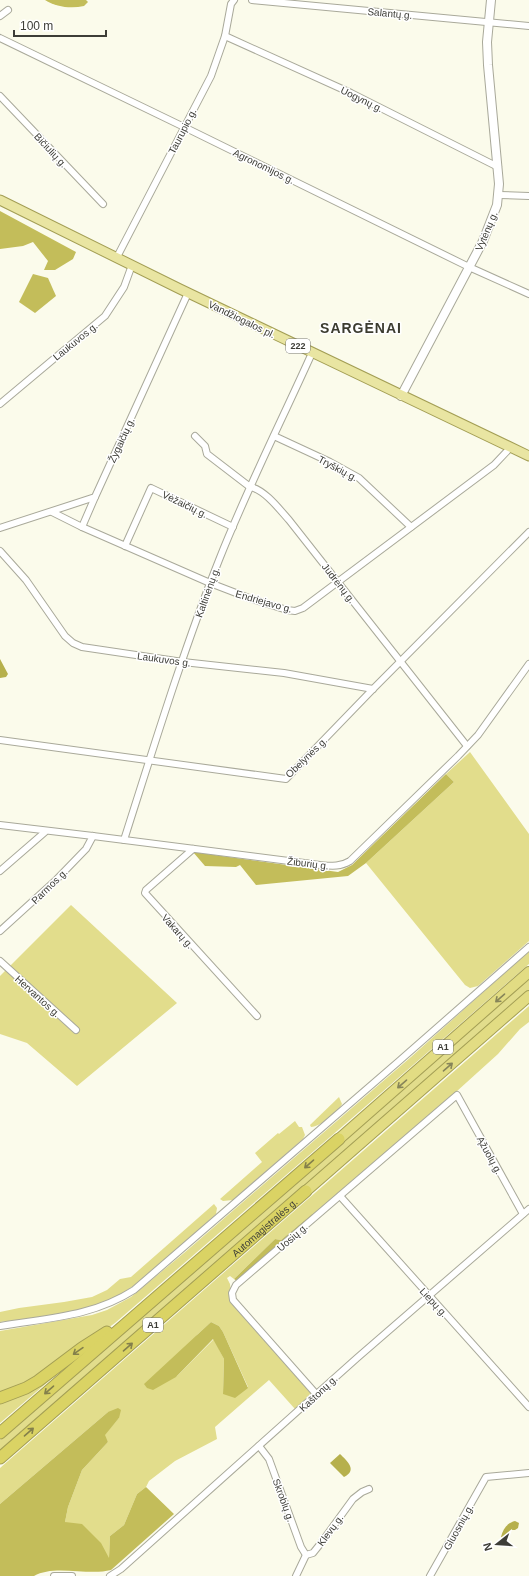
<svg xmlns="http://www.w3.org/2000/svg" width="529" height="1576" font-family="Helvetica,sans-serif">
	<rect width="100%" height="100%" fill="#fbfbeb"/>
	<g fill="#e2dd8c" fill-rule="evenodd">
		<path d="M470,752l59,82v107l-51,45 -8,2 -5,-3 -99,-122 88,-81 -8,-8z"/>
		<path d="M71,905l106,98 -100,83 -50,-43 -27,-9v-58z"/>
		<path d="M529,951v13l-148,129 -266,230 -71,51 -44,21v-64l92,-16 15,-5 24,-13 53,-44 227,-196z"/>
		<path d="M529,979v12l-529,462v-13l283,-245z"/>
		<path d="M529,1006v16l-9,7 -22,25 -94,85 -90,76 -2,-1 -31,26 -6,-1 -41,40 -4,-3 -3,2 3,6 2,18 80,91 -17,16 -26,-29 -54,47 2,12 -42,22 -26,20 -3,6 -9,7 -13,31 -14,11 -1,23 -44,-37 3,-15 14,-37 26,-28 -4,-7 15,-17 -11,-6 -108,92v-36zM211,1322l8,4 4,6 25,55 -25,7 1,-35 -10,-20 -38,38 21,-42z"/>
		<path d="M339,1097l3,7c-4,8 -22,23 -31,23l-1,-2z"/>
		<path d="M295,1121l4,6h3l3,8 -2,4 -70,61 -10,1 -3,-2 42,-37 -7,-9 23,-20 1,1z"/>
		<path d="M214,1204l3,4 -1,6c-34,30 -73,72 -114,90 -30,12 -70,14 -102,18v-10l19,-4 45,-6 28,-5 15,-7 13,-11 11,-2z"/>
		<path d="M85,1350l-85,73v-22z"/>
	</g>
	<g fill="#c3bd5a">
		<path d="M45,0h41l2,2 -4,4c-13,3 -28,1 -39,-6z"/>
		<path d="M0,211l76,41 -3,7 -18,11h-11l4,-9 -15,-19 -10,4 -23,3z"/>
		<path d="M33,274l15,4 8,18 -21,17 -16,-11z"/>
		<path d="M446,774l8,8 -88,81 -18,13 -92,9 -16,-20 -4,2 -31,-1 -12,-14 145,20 14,-7z"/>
		<path d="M312,1214l2,1 -77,66 -3,-2 41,-40 6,1z"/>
		<path d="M211,1322l8,4 4,6 25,56 -13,10 -12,-4 1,-35 -11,-20 -37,38 -23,13 -6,-2 -3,-4z"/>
		<path d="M118,1408l3,2 -2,8 -14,17 3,7 -26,28 -14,37 -3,15 17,2 19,19 8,15 1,-22 14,-11 13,-31 9,-7 28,27 -63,56c-23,6 -57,-6 -77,6h-34v-72l108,-92z"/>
	</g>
	<g fill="#b6b04c">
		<path d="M0,659l8,15 -2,3 -6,1z"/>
		<path d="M340,1454c7,7 18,16 4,23l-14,-14z"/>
		<path d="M515,1521l4,2 -1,5 -3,2h-4l-5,10 -5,-3c2,-8 6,-14 14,-16z"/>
	</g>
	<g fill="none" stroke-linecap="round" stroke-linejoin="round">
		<defs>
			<g id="minor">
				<path d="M252,0l277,26"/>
				<path d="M0,16l8,-6"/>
				<path d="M225,36l126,57 147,74"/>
				<path d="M0,38l184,89 285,140 60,27"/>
				<path d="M0,96l103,108"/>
				<path d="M499,195l30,1"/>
				<path d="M117,257l94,-181 14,-40 6,-32 3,-4"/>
				<path d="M0,404l105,-88 19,-29 8,-22"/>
				<path d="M195,436l10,10 2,8 43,33c14,2 30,23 39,33l178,226"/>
				<path d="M274,436l56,26 29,16 52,49"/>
				<path d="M52,512l30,15 128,56 39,15 38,12 8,1 8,-3 191,-143 16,-17"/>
				<path d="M82,527l13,-30"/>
				<path d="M0,528l95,-31 93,-204"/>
				<path d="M125,546l26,-58 82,39"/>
				<path d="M0,551l26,29 39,56 8,7 9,4 101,15 101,11 89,16"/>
				<path d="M0,740l286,39 87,-90 156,-157"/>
				<path d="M0,825l93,11 227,29c12,1 20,2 30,-4l108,-105 20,-21 51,-71"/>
				<path d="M124,840c30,-94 59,-189 95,-280 28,-71 62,-138 93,-207"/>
				<path d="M193,849l-47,41 -1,3 112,123"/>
				<path d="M0,871l45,-39"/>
				<path d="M0,931l55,-50 31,-32 7,-13"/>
				<path d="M0,961l76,69"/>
				<path d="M340,1196l189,211"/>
				<path d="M0,1326c47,-8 92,-9 134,-36l264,-228 131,-115"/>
				<path d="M317,1395l-84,-95 -1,-7 4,-8 221,-190 66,119"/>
				<path d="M259,1446l10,13 32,88 5,8"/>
				<path d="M54,1576h18"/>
				<path d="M110,1576l11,-7 236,-211 172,-149"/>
				<path d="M296,1576l10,-21 7,-2 8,-10 32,-44 9,-7 7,-3"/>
				<path d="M430,1576l56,-99 43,-4"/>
			</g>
			<path id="secondary" d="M401,396l82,-155 14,-36 2,-21 -11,-119 -1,-23 4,-42"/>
			<path id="primary" d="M0,200l180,89 349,167"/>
			<g id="trunk">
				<path d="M339,1139l190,-167"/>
				<path d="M306,1191l223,-195"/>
			</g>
			<g id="motorway">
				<path d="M0,1398l26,-10 12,-7 44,-33 25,-16"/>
				<path d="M0,1433l339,-294"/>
				<path id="s1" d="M0,1458l306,-267"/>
			</g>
		</defs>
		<use href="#minor" stroke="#a9a99a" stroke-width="8"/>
		<use href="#secondary" stroke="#a9a99a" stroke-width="10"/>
		<use href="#primary" stroke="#a39e54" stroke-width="11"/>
		<use href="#trunk" stroke="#a39e54" stroke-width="12"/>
		<use href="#motorway" stroke="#a39e54" stroke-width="13"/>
		<use href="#minor" stroke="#fff" stroke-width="6"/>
		<use href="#secondary" stroke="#fff" stroke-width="8"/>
		<use href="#primary" stroke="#e9e5a2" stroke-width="9"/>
		<use href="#trunk" stroke="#e2dc83" stroke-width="10"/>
		<use href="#motorway" stroke="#dad364" stroke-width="11"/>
	</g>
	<defs><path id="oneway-shaft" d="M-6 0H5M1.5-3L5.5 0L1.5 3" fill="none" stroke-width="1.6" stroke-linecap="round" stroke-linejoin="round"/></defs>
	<g stroke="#878559">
		<use href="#oneway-shaft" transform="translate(500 998) rotate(139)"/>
		<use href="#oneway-shaft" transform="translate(448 1067) rotate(-41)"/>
		<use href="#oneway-shaft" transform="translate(402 1084) rotate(139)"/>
	</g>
	<g stroke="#84804b">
		<use href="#oneway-shaft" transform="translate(309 1164) rotate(139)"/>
		<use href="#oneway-shaft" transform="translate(128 1347) rotate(-41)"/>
		<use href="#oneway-shaft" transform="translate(78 1351) rotate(145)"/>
		<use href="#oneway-shaft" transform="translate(49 1390) rotate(139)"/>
		<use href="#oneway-shaft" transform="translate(29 1432) rotate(-41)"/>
	</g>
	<g text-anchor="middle" stroke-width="3" stroke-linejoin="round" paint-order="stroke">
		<g fill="#fff" stroke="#777773" stroke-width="1">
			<rect x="286" y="339" width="24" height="14" rx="3"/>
			<rect x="433" y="1040" width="20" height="14" rx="3"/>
			<rect x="143" y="1318" width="20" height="14" rx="3"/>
		</g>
		<g font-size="9" font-weight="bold" fill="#3d3d37">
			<text x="298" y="349">222</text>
			<text x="443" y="1050">A1</text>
			<text x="153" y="1328">A1</text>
		</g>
		<g font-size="10" fill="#3d3d37" stroke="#fff">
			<text transform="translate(390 13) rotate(5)" y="4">Salantų g.</text>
			<text transform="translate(362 99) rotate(26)" y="4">Uogynų g.</text>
			<text transform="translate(182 131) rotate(-63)" y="4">Taurupio g.</text>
			<text transform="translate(51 150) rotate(47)" y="4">Bičiulių g.</text>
			<text transform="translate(264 166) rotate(26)" y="4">Agronomijos g.</text>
			<text transform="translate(486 231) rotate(-67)" y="4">Vytėnų g.</text>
			<text transform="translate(242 319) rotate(26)" y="4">Vandžiogalos pl.</text>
			<text transform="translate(75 341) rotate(-39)" y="4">Laukuvos g.</text>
			<text transform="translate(121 440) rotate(-65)" y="4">Žygaičių g.</text>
			<text transform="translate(338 468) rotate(28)" y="4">Tryškių g.</text>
			<text transform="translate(185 504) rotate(26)" y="4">Vėžaičių g.</text>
			<text transform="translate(339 583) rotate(52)" y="4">Judrėnų g.</text>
			<text transform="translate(207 592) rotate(-70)" y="4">Kaltinėnų g.</text>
			<text transform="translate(264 601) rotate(16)" y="4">Endriejavo g.</text>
			<text transform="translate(164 659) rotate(8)" y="4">Laukuvos g.</text>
			<text transform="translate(306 757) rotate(-44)" y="4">Obelynės g.</text>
			<text transform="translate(308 863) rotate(7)" y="4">Žiburių g.</text>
			<text transform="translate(49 886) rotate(-44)" y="4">Parmos g.</text>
			<text transform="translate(178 931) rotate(48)" y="4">Vakarų g.</text>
			<text transform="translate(38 996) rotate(42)" y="4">Hervantos g.</text>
			<text transform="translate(490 1155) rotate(61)" y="4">Ąžuolų g.</text>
			<text dy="4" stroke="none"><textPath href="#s1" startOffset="351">Automagistralės g.</textPath></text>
			<text transform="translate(292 1237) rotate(-41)" y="4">Uosių g.</text>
			<text transform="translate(434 1302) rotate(47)" y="4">Liepų g.</text>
			<text transform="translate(318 1393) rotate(-43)" y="4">Kaštonų g.</text>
			<text transform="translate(284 1500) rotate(70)" y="4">Skroblų g.</text>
			<text transform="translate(458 1527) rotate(-61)" y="4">Gluosnių g.</text>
			<text transform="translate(330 1530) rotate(-54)" y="4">Klevų g.</text>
		</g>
		<g font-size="14" font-weight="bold" letter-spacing="1" fill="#3c3c2f" stroke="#fff">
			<text x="361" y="333">SARGĖNAI</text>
		</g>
	</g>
	<g transform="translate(497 1544) rotate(253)" stroke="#ffffff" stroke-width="3" paint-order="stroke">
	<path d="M0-3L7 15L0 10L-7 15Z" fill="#3d3d37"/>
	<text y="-6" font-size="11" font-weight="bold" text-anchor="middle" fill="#3d3d37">N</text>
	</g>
	<path d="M14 30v6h92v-6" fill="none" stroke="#3d3d37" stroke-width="2"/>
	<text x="20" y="30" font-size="12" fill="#3d3d37" stroke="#ffffff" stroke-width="3" paint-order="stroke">100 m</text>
</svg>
